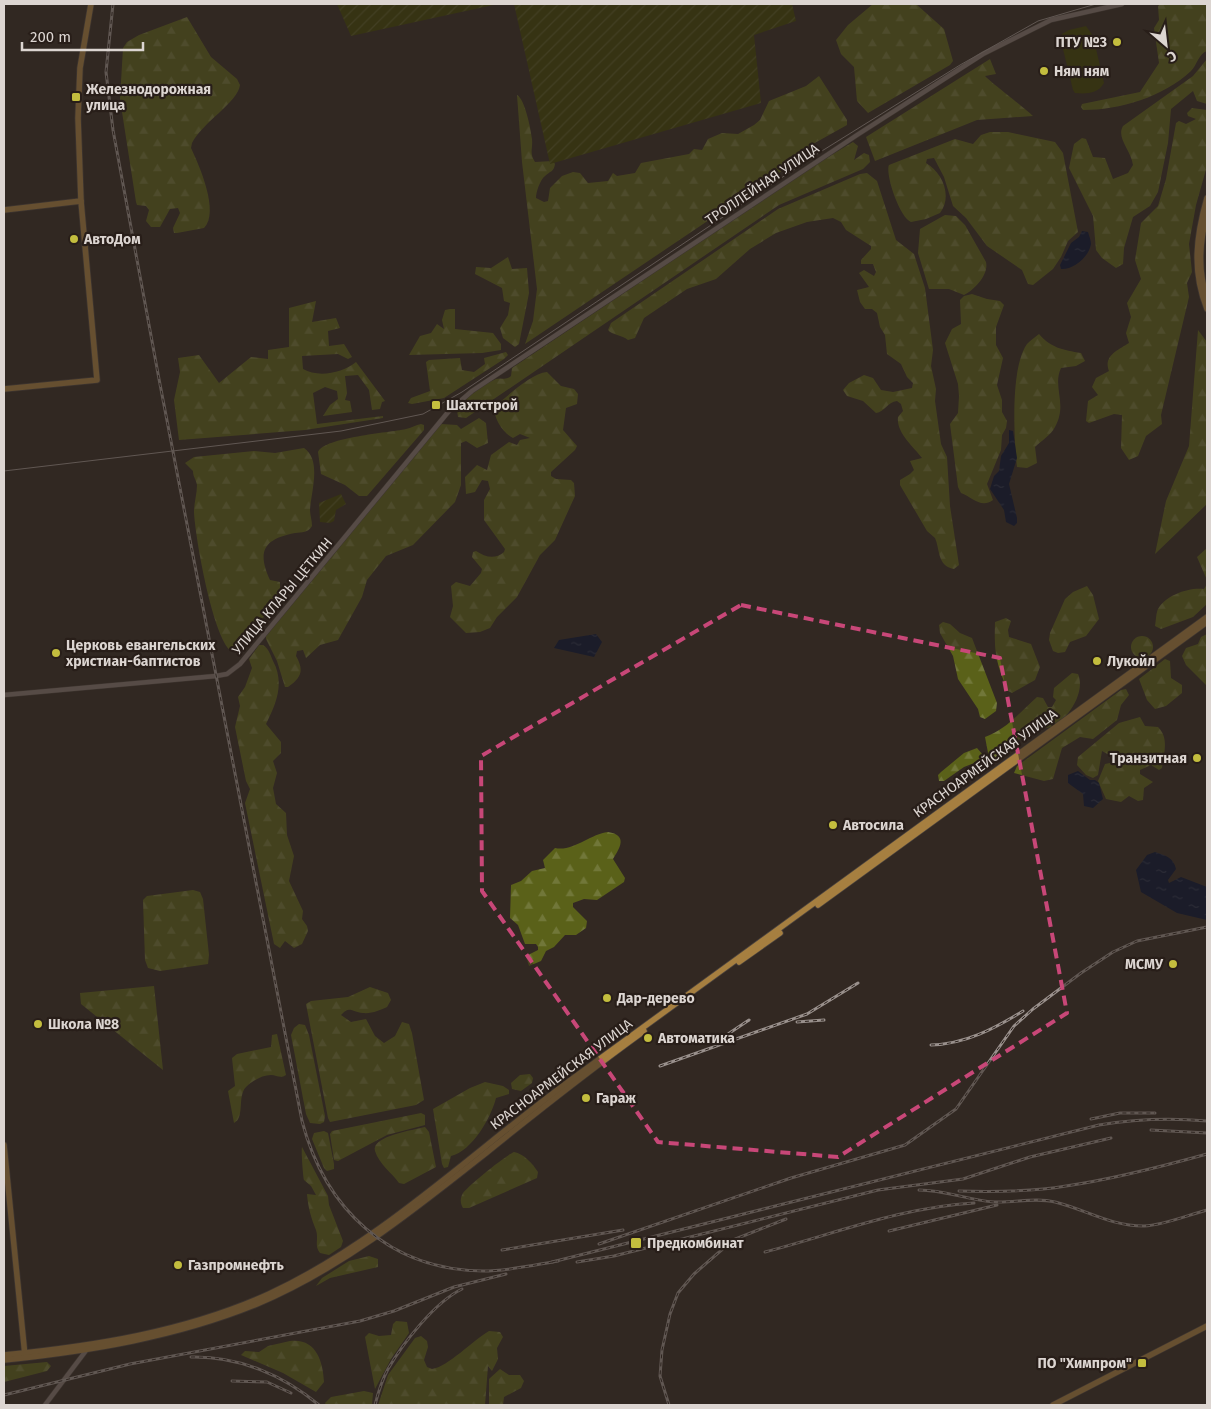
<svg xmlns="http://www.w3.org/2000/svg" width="1211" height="1409" font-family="'Fira Sans',sans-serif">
	<defs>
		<pattern id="forest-firs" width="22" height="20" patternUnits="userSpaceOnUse" patternTransform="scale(1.25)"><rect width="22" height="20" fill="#5a6119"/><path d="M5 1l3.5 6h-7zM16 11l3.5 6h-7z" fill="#717739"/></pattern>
		<pattern id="garden-furrows" width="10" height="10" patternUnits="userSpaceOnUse" patternTransform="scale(1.25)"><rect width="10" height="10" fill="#3c4101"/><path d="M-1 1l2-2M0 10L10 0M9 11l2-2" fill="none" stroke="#585c25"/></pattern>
		<pattern id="water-ripples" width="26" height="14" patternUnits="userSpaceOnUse" patternTransform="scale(1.25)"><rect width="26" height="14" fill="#000e31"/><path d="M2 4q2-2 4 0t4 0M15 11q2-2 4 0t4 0" fill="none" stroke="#25304e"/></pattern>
	</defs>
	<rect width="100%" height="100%" fill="#322822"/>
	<g fill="url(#forest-firs)">
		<path d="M873,4h43l28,25 9,32 -3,4 -82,48 -11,-12 -3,-34 -13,-13 -5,-14 12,-15z"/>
		<path d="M1160,4h47v47c-8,2 -10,14 -16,20 -28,26 -71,39 -108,39l-2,-3 1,-3 58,-12 19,-29 -5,-35 5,-8 -1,-14z"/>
		<path d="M187,17l24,40 26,22 3,6c-2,17 -38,38 -48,58l-1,5c8,17 29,64 13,80l-27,5h-3l-1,-5 7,-15 -2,-5 -8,1 -10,18h-9l-5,-6 3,-11 -3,-4 -9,-1 -1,-3 -16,-103 3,-51 4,-6 12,-7z"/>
		<path d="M990,59l6,15 -11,2c3,4 41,33 48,40l-56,4 -102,41 -9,-24z"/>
		<path d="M1207,59v45l-10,-3 -4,-10 -22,18 -3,34 -10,49 -8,14 -17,11 -9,31 -1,16 -7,4 -14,-10 -6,-8 -3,-34 -24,-48 5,-24 8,-6 4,1 7,18 12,1 8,21 15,-6 5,-8c-2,-15 -17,-27 -10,-39l70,-50z"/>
		<path d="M819,76l28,44v5l-34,19 -9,12 -279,188 8,-23 4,-32 -15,-127 -5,-67c8,4 14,35 15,44 1,10 -3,14 3,23l18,-1 2,3c-1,8 -5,7 -10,12 -5,4 -9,16 -9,22l8,4 4,-1 2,-13 12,-12 11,-4 7,1 8,10 20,-2 5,-8 4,3 18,-3 6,-10 48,-9 5,-5 8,1 6,-11 14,-6 16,1 16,-9 6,-5 9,-19 37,-15z"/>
		<path d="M1192,108l15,2v56l-11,39 -7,39 3,28 -5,11 2,14 -28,118 1,9 -16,12 -8,20 -9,4 -8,-12 1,-33 -8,-1 -25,9 -3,-2 2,-20 10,-6 -6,-8 4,-9 13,-7c-6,-15 9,-21 20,-28l-3,-10 5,-16 -4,-14 14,-24 -6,-19 6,-37 17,-17 8,-27 10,-56 3,-2 7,3 10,-5 -8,-3 -1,-3z"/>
		<path d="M990,132h18l47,10 8,11 15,79 -10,9 -7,16 -8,12 -20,16 -5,-1 -6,-14 -35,-24 -21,-28 -13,-12 -9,-29 -10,-19 -7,1 -1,4c16,9 27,33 14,50l-14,6 -15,3c-12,-5 -26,-49 -22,-57l66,-26 18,5 8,-9z"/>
		<path d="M853,142l5,4 -4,14 10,-7 5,2 1,7 -7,7 -84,36 -313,213 -8,-1 -1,-7c8,-12 25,-25 39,-31 6,-2 9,2 15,-3l1,-8 306,-205z"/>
		<path d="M867,173l10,8 19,59 18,14 11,34 8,62 -2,16 5,23 -1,12 6,43 6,13 3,49 9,59 -5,4c-17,-3 -14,-20 -19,-31l-8,-7 -27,-46v-5l10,-6 4,-4 -4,-9 12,-3c-8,-11 -26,-25 -24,-41l5,-6 -2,-7 -4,-3c-10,1 -12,11 -21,12l-13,-12 -16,-5 -4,-6 6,-7 15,-8 9,3 8,12 12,2 19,-4 1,-5 -6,-6 -6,-13 -14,-10 -2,-19 -5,-8 -3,-14 -5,-4h-7l-5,-7 -3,-12 12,-3 -10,-14 5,-3 10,6 2,-4 -3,-8h-12v-4l10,-11v-3l-25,-16 -5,-8 -8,-4 -26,4 -31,11 -26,16 -34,30 -29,10 -43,29 -9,20 -7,2c-6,-5 -16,-5 -20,-10l3,-7 167,-114 82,-35z"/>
		<path d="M945,215l11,1 9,9 21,37c3,13 -12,28 -22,33l-15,-6h-20l-11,-36 2,-24z"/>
		<path d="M508,257l4,12 15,-1 2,25 -10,51 -4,3 -12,-9 -3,-10 8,-13 2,-12 -6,-2 -2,-13 -27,-14 1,-7 15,1z"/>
		<path d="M972,294l15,5 13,2 4,4 -8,22v18l7,13 -6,27 5,15v12l5,9 -1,7 -4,7 -1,15 -14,34 6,16c-12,9 -21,-3 -32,-7l-3,-6 -8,-63 8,-11 1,-17 -1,-12 -13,-41 7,-14 9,-5 -1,-24 4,-4z"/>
		<path d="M316,301l-4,21 24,-4 4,10 -12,3 1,15 15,-2 8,13 -4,2 -10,-5 -36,2 1,13c15,9 40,4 53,-7l29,39 -3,1 -2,7 -8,1 -3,-20 -11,-15 -13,1 2,17 -2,7 5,1 2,11 -29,4 7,-11 8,-6 -1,-8 -12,-4 -12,6 4,31 66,-8v2l-78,12 -126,10 -5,-40 6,-28 -2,-14 21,-3 20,28 32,-26 17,2v-9l21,-3v-39z"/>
		<path d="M450,309h5v20l38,4 8,11v6l-19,3 -73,2 11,-19 11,-3 6,-9 7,5 -2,-9 3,-10z"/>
		<path d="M1198,330l9,12v162l-52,50 11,-53 23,-55z"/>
		<path d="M1039,334c12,14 24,16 42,19l4,8 -9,5 -15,2c-9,19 7,36 -6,59 -4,8 -14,14 -20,20l2,16 -10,5 -10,-1c-3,-28 -7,-99 10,-123 3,-3 8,-7 12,-10z"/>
		<path d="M506,352l2,3 -4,4 -60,39 -32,6 -4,-1 3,-5 19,-7 -4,-29 3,-2 31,-2 2,12 12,2 11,-8 -1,-6z"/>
		<path d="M547,372l14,14 13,3 4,5 -1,10 -11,4 -3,22 14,16 -2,4 -24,22v4l5,3 15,1 3,3 1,13 -20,44 -15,15 -23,42 -20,20 -7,11 -10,4 -14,1 -16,-16 3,-11 -2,-20 5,-4 14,4 11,-13 1,-4 -10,-12 1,-5 3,-1c9,6 19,9 28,1l1,-3 -21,-29v-20l6,-11 -2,-8 -6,-1 -7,12 -9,2 -1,-17 12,-12 10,5 4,-15 18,-13 8,3 3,-5 10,-2 -10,-4 -7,4c-10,-5 -19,-19 -19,-31 13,-10 37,-34 53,-35z"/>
		<path d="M479,418l7,5 2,20 -11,5 -11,-7 -5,2v42l-6,17 -42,43 -27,11 -19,24 -5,17 -24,43 -18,5 -14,13 -3,-8 -6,1 -1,5c8,14 6,21 -8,31h-3l-8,-26 -11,-22v-4l175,-211 16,1 4,4z"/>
		<path d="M421,424l3,1v5l-57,66h-8l-14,-11 -24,-11 -3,-22c7,-15 70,-19 88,-23 5,-1 10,-4 15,-5z"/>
		<path d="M304,448c18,12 7,44 6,62 0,5 2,10 2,16 -4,7 -10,6 -17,7 -32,6 -38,19 -25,47l10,2v15l-43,53 -6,1c-18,-13 -36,-114 -37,-139 0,-9 3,-18 3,-27 -1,-6 -4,-8 -4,-14l-8,-8 9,-6 60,-6 21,2z"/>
		<path d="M1207,548v32l-10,-23z"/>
		<path d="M1207,584v20l-14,13 -32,12 -6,-3c1,-5 1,-13 3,-17 8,-14 31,-22 46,-20z"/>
		<path d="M1087,586l6,9 6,24 -13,17 -16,6 -5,10 -7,1 -5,-2 -4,-11 1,-7 15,-34 8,-7z"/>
		<path d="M1006,618l5,3 -3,9 1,7 22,7 9,23 -5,13 -23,13 -4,-2c-12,-29 -14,-37 -13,-69z"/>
		<path d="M943,622l7,2 10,9 12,5 25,65 -1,8 -11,8 -5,-2 -2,-8 -20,-30 -5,-23 -13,-23 -1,-8z"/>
		<path d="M1207,634v52l-21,-21 -4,-9 4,-8 12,-4 3,-7z"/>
		<circle cx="1142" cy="647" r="11"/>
		<path d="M259,645h4c6,4 7,9 10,16 12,22 3,43 -7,63l15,18v11l-8,8 4,12 -4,15 3,16 10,9 1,22 7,21 -5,25 14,30 -1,8 5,7 1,5 -6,13 -8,4 -9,-7 -5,7 -6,-4 -29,-141 5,-14 -4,-8 -11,-54 5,-21 -2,-9 7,-10 7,-19 -3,-9z"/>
		<path d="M1165,659l5,2 1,17 11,7v8l-16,13 -11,3 -8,-9 -8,-21z"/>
		<path d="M1072,673l6,1c8,18 -10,46 -27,53 -9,3 -11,-3 -22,5 -11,8 -22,18 -32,27l-8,-1 -4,-21c22,-8 35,-25 52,-40l6,1 5,9h4l4,-7 -3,-3 1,-9z"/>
		<path d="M1126,689l3,6 -8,10 -4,15 -24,19 -13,-2 -18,11 -9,31 -9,2 -30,-8 3,-7 104,-76z"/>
		<path d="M1140,717l5,9 13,1c12,12 5,28 4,41l-3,2 -8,-5 -11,5v4l13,8 -9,6 -1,12 -5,1 -9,-5 -8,6 -15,-3 -8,-18 7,-17 5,-1 7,3 2,-3 -1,-3 -16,-9 -4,24 -5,3 -7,-3 -9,-10 1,-8 41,-34z"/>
		<path d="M977,748l6,7 -1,5 -18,7 -20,14h-5l-1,-6 3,-3 23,-19z"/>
		<path d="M608,832c20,3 12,16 5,27l12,19 -1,4 -27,18 -13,-1 -11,4v4l14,14 -1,7 -10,7h-11l-11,12 -8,4 -5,10 -12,5 -3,-10 12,-6v-3l-2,-3h-11l-7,-19 -8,-7 1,-33 10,-4 11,-10 13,-3 -2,-8 12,-12c18,4 35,-14 53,-16z"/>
		<path d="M193,890l7,2 3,7 6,56 -1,9 -48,7 -12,-3 -3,-8 -2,-60 4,-4z"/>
		<path d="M154,986l9,84 -82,-66 -1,-11z"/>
		<path d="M370,987l18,6 3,7 -4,7c-6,3 -16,7 -24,6 -11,-1 -13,-8 -22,2l10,7 15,-3 9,17 9,7 11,-7 7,-14 7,2 3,9 12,67 -8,5 -86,17 -2,-4 -22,-114 5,-3 37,-4z"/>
		<path d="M299,1024l6,1 4,10 16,81 -1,6 -4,2 -10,-1 -4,-9 -15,-79 3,-7z"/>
		<path d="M277,1034l9,41c-6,4 -9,0 -15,0 -9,0 -19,6 -25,12 -9,9 -1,31 -12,36l-6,-32 7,-5 -3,-28 5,-4 34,-7 1,-12z"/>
		<path d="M530,1074l3,4 -1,5 -11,8 -9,-2 -1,-6 9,-8z"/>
		<path d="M485,1082l18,4 6,4v4l-13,4c-5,20 -24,53 -45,58l-3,11 -4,1 -2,-4 -9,-55 37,-21z"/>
		<path d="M421,1113l4,2v10l-38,10 -49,26 -4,-1 -4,-26 2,-3z"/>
		<path d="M425,1127l4,5 7,35 -32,17 -5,-1c-7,-10 -20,-19 -24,-32 -4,-15 39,-21 50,-24z"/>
		<path d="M324,1131l4,2 6,31v5l-7,2 -3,-3 -12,-29 2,-6z"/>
		<path d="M302,1147l26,49 1,9 14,36 -2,6 -12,8 -9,-2c-6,-7 -1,-14 -4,-23 -5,-12 -8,-23 -9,-36l9,1 -5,-9 -7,-6c-1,-4 -3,-30 -2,-33z"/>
		<path d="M514,1152c10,2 18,11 24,20l-1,6 -68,30h-6c-3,-5 -3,-10 0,-15 6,-8 42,-37 51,-41z"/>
		<path d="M369,1256l9,3v8l-48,11 -14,8 6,-8 27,-17z"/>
		<path d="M396,1321l11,1 2,11 -18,26 -16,30 -10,-52 4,-4 10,3 12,-1 2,-11z"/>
		<path d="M489,1331l11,1 3,5 -6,11 1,11 -6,12 -4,-5 -3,39h-107l10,-30 27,-37 6,-2 6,5 1,6 -4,13 3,7 5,2c16,-2 41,-29 57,-38z"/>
		<path d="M290,1341c26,-3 33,20 34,41l-8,10 -33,-19 -42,-18 4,-4 14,1 9,-6z"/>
		<path d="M47,1362l4,4 -4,5 -43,11v-16z"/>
		<path d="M500,1369l9,6h11l4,6 -3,7 -17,9 -1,8h-14v-26z"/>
		<path d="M364,1391l9,2 -1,12h-46l-1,-2 6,-6z"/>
	</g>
	<path fill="#3c4101" d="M1086,26l7,10 11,47c-6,11 -18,11 -29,10l-2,-3 -12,-49 1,-7 7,-4z"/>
	<g fill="url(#garden-furrows)">
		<path d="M337,4h161l-147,32z"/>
		<path d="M514,4h278l4,17 -42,14 7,68 -211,61z"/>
		<path d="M341,494l5,10 -10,6 -2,11 -4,2 -10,-1 -1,-19z"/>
	</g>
	<g fill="url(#water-ripples)">
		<path d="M1082,231l6,1c1,4 3,8 3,12 -2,13 -18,26 -30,25l-1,-4 11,-22 8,-6z"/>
		<path d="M1009,430l4,1 4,27 -8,26 8,34v5l-3,3 -8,-4 -2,-12 -14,-21 4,-13 5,-5 2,-15 8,-13z"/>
		<path d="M596,634l6,8 -8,15 -40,-9 5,-8z"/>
		<path d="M1078,771l12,9h5l4,3 4,16 -10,9 -9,-2 -1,-12 -15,-11v-8z"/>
		<path d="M1155,852c10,3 19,6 21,17l-8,11 1,3 12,-6 26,10v33l-30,-7 -36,-21 -5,-22 11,-15z"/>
	</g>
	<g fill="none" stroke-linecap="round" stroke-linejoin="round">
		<defs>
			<g id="minor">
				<path d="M4,695l212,-19 11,-2 13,-10 209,-253 23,-20 385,-256 126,-81 68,-34 71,-16"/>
				<path d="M45,1405l43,-57"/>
			</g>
			<g id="major">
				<path d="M1207,198c-11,39 -15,73 0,111"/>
				<path d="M4,210l77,-9"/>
				<path d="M1207,213c-7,28 -10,56 0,85"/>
				<path d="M4,389l93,-9 -16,-179 -3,-83 2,-50 11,-64"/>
				<path d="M818,905l389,-283"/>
				<path d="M739,962l41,-29"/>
				<path d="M4,1145l21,211"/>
				<path d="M4,1355c90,-9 181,-23 265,-61 116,-54 207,-146 310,-220 209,-153 419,-304 628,-457"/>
				<path d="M4,1360c86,-9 172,-23 253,-56 85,-36 157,-94 229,-151 52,-42 104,-83 158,-122"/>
				<path d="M1053,1405l154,-79"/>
			</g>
		</defs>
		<use href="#minor" stroke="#4c443f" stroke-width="5.5"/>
		<use href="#major" stroke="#4c443f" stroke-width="7"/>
		<use href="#minor" stroke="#847771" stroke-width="4.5"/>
		<use href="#major" stroke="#a67f40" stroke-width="5.5"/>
		<path stroke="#99908c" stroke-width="1" d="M4,471l337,-40 82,-17 39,-22 355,-238 143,-89 78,-44 58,-17"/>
		<defs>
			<g id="rail">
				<path d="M113,4l-7,68 7,58 46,249 143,742c23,88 87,149 181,150 25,0 51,-6 75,-10"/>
				<path d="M797,1022l27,-2"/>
				<path d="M716,1042l33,-22"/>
				<path d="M931,1045c34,-1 63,-16 92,-34"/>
				<path d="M660,1066l147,-52 51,-31"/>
				<path d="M1091,1119l29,-6h35"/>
				<path d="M1151,1130l56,3"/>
				<path d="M919,1190c26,0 49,10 75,12 21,1 41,-5 61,0 32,8 55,24 89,24 20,-1 44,-11 63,-16"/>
				<path d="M959,1191c36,1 72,1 107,-5 48,-7 94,-19 141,-32"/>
				<path d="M889,1231l108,-26"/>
				<path d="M599,1244l192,-66 114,-33 51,-36 58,-83 19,-17 48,-36 32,-21 24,-11 70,-14"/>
				<path d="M502,1250l121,-20"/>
				<path d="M765,1252c69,-18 137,-45 209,-49"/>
				<path d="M552,1262l547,-137c36,-6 72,-7 108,-4"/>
				<path d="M577,1262l37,-6 264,-66 85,-11 67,-22 81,-19"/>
				<path d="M191,1357c48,-1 92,18 128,48"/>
				<path d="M232,1381l35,1 24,11"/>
				<path d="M4,1395l126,-31 230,-43 34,-10 60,-24 52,-13"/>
				<path d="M375,1405c3,-12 7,-25 13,-36 15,-26 47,-67 74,-80"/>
				<path d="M669,1405l-9,-29 2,-26 8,-36 8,-21 16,-19 39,-34 53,-21"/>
			</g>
		</defs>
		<use href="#rail" stroke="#99908c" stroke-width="3"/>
		<use href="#rail" stroke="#281e19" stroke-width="1" stroke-dasharray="4" stroke-linecap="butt"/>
	</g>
	<path d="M0 0H1211V1409H0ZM741,605l259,53 67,355 -229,144 -180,-15 -176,-251 -1,-135z" fill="#322822" fill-opacity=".55" fill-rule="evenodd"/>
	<path fill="none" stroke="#c84778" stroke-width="4" stroke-dasharray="10 6" stroke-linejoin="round" d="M741,605l259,53 67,355 -229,144 -180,-15 -176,-251 -1,-135z"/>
	<g fill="#c3bd3e" stroke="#281e19" stroke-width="2">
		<circle cx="1117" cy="42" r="5"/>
		<circle cx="1044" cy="71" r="5"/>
		<rect x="71" y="92" width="10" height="10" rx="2.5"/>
		<circle cx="74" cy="239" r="5"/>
		<rect x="431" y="400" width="10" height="10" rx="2.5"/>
		<circle cx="56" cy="653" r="5"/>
		<circle cx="1097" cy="661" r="5"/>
		<circle cx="1197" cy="758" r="5"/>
		<circle cx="833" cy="825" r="5"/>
		<circle cx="1173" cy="964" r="5"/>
		<circle cx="607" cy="998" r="5"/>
		<circle cx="38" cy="1024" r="5"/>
		<circle cx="648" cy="1038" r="5"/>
		<circle cx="586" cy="1098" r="5"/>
		<rect x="630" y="1237" width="12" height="12" rx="2.5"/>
		<circle cx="178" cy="1265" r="5"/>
		<rect x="1137" y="1358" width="10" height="10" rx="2.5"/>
	</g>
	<g text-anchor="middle" stroke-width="4.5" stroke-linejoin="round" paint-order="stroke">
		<g font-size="14" font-weight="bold" fill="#dcd5d1" stroke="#281e19" text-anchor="start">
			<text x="1107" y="47" text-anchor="end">ПТУ №3</text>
			<text x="1054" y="76">Ням ням</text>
			<text x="86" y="94">Железнодорожная<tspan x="86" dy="16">улица</tspan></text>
			<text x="84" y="244">АвтоДом</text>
			<text x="446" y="410">Шахтстрой</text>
			<text x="66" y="650">Церковь евангельских<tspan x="66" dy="16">христиан-баптистов</tspan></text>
			<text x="1107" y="666">Лукойл</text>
			<text x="1187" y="763" text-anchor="end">Транзитная</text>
			<text x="843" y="830">Автосила</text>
			<text x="1163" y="969" text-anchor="end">МСМУ</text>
			<text x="617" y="1003">Дар-дерево</text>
			<text x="48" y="1029">Школа №8</text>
			<text x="658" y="1043">Автоматика</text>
			<text x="596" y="1103">Гараж</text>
			<text x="647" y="1248">Предкомбинат</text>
			<text x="188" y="1270">Газпромнефть</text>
			<text x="1132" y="1368" text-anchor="end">ПО "Химпром"</text>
		</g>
		<g font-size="14" fill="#dcd5d1" stroke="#281e19">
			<text transform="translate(762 184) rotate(-34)" y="5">ТРОЛЛЕЙНАЯ УЛИЦА</text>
			<text transform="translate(282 596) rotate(-50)" y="5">УЛИЦА КЛАРЫ ЦЕТКИН</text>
			<text transform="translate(985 763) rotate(-36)" y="5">КРАСНОАРМЕЙСКАЯ УЛИЦА</text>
			<text transform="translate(561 1074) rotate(-37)" y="5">КРАСНОАРМЕЙСКАЯ УЛИЦА</text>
		</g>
	</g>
	<rect width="1211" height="1409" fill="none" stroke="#dcd5d1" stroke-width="10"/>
	<g transform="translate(1166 45) rotate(152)" stroke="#281e19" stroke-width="4" paint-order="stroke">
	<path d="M0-4L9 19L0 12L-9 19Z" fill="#dcd5d1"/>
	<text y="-8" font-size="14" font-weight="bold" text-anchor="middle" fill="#dcd5d1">С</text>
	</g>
	<path d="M22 42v8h121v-8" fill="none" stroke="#dcd5d1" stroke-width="2.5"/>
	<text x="30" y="42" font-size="15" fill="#dcd5d1" stroke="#281e19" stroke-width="4" paint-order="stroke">200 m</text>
</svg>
